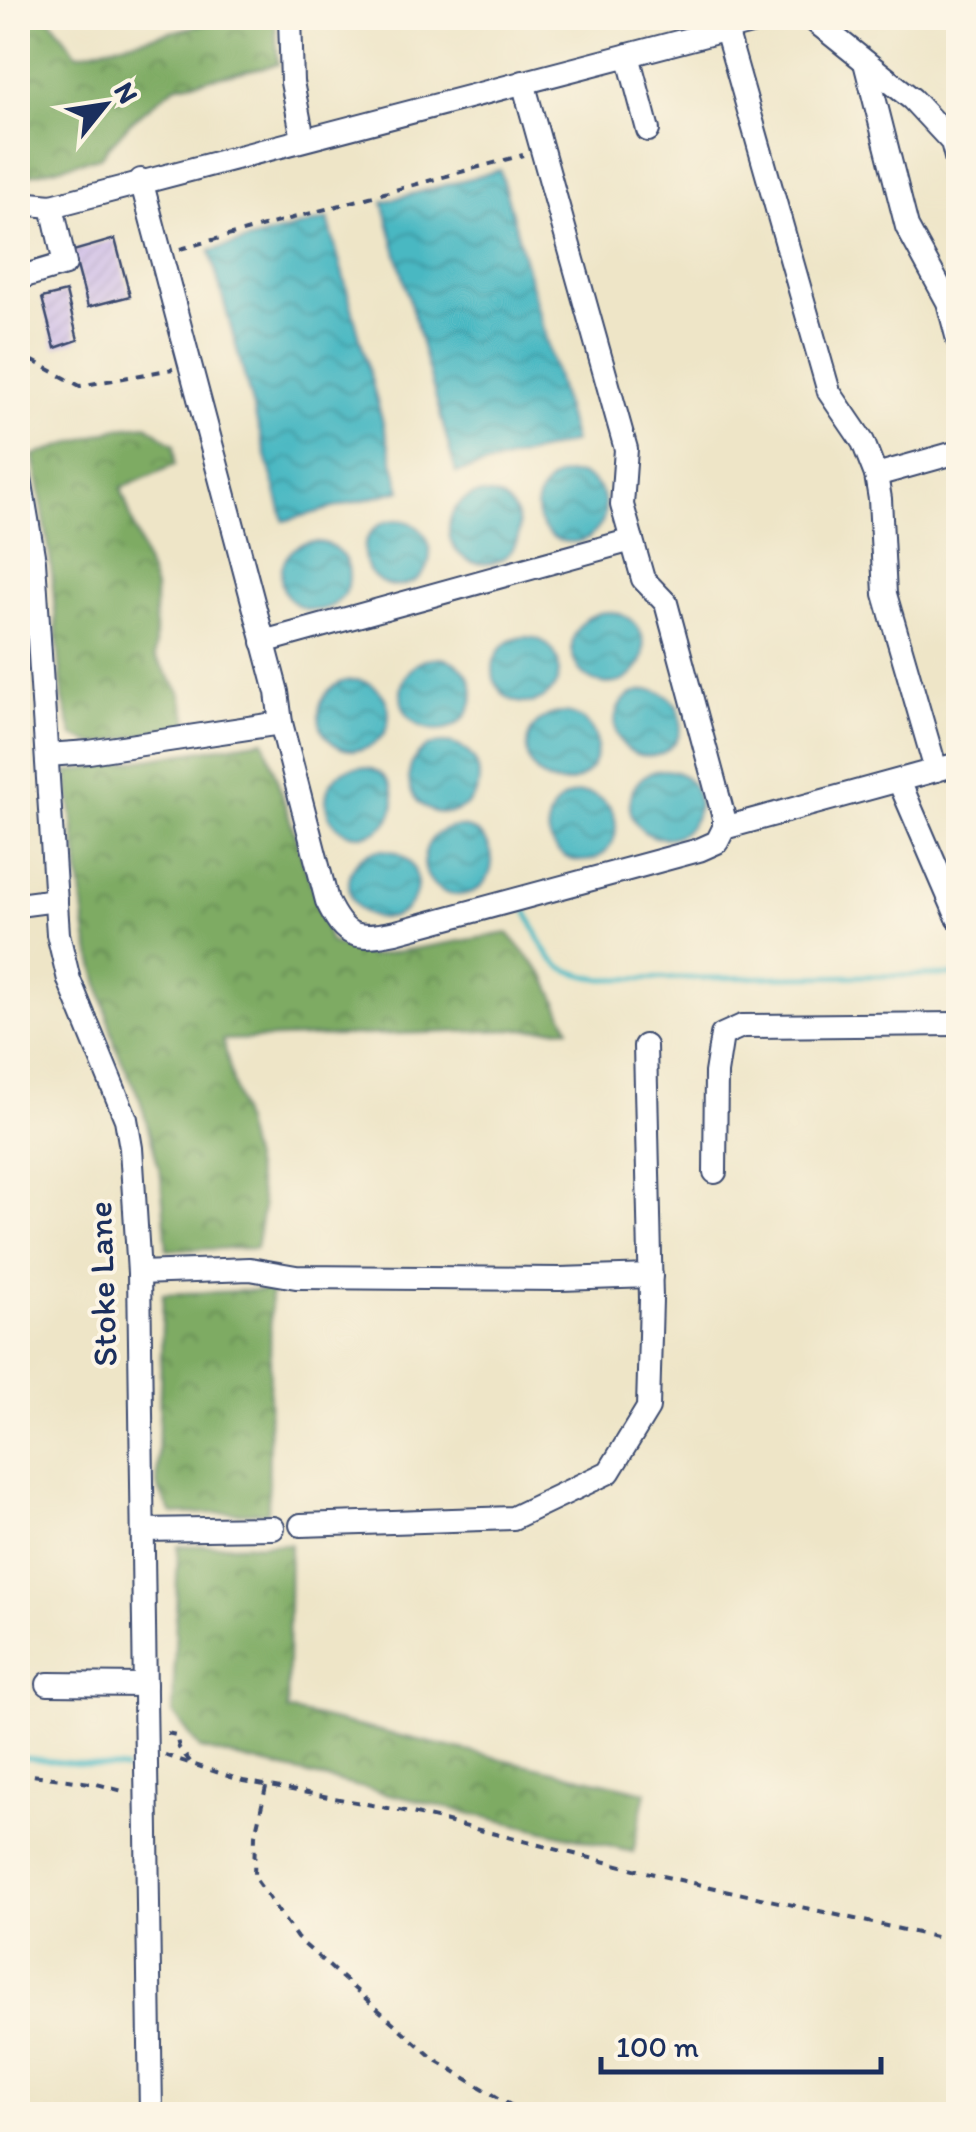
<svg xmlns="http://www.w3.org/2000/svg" width="976" height="2132" font-family="Itim,sans-serif">
	<defs>
		<pattern id="forest-crowns" width="20" height="18" patternUnits="userSpaceOnUse" patternTransform="scale(2.5)"><rect width="20" height="18" fill="#7eab63"/><path d="M2 6a3 3 0 1 1 6 0M12 15a3 3 0 1 1 6 0" fill="none" stroke="#668c55"/></pattern>
		<pattern id="water-waves" width="16" height="10" patternUnits="userSpaceOnUse" patternTransform="scale(2.5)"><rect width="16" height="10" fill="#4ab8c2"/><path d="M0 5q4-4 8 0t8 0" fill="none" stroke="#3d96a1"/></pattern>
		<pattern id="building-hatch" width="6" height="6" patternUnits="userSpaceOnUse" patternTransform="scale(2.5)"><rect width="6" height="6" fill="#cbb9e8"/><path d="M-1 1l2-2M0 6l6-6M5 7l2-2" fill="none" stroke="#ae9fc9"/></pattern>
	</defs>
	<rect width="100%" height="100%" fill="#fcf5e5"/>
	<filter id="ink" filterUnits="userSpaceOnUse"><feTurbulence type="fractalNoise" baseFrequency=".01" numOctaves="2"/><feDisplacementMap in="SourceGraphic" scale="20" xChannelSelector="R" yChannelSelector="G"/><feConvolveMatrix kernelMatrix="1 2 1 2 8 2 1 2 1" color-interpolation-filters="sRGB"/></filter>
	<filter id="wash" filterUnits="userSpaceOnUse"><feTurbulence type="fractalNoise" baseFrequency=".0048" numOctaves="4" result="noise"/><feDisplacementMap in="SourceGraphic" scale="40" xChannelSelector="R" yChannelSelector="G"/><feGaussianBlur stdDeviation="2.25" result="paint"/><feColorMatrix in="noise" values="0 0 0 0 0 0 0 0 0 0 0 0 0 0 0 0 0 1.4 0 .05"/><feComposite in="paint" operator="in"/></filter>
	<g filter="url(#wash)">
		<rect width="100%" height="100%" fill="#eee5c7"/>
		<g fill="url(#forest-crowns)" stroke="#4c6d60" stroke-width="2.5">
			<path d="M18,18h32l27,36 153,-36h45l3,46 -103,22 -45,37 -30,34 -82,21z"/>
			<path d="M147,425l27,20 1,20 -54,23 34,101v68l25,35 9,32 -93,21 -23,-9 -10,-37 -13,-144 -16,-100 85,-27z"/>
			<path d="M264,740l66,202 41,14 137,-23 38,45 23,50 -346,12 40,167 -7,41 -89,2 -6,-75 -21,-76 -24,-51 -29,-109 -20,-167z"/>
			<path d="M271,1290l-3,222 -96,2 -15,-28 6,-192z"/>
			<path d="M290,1544l-3,166 359,82 -13,60 -433,-103 -27,-36 5,-167z"/>
		</g>
		<g fill="url(#water-waves)" stroke="#327490" stroke-width="2.5">
			<path d="M500,170l74,272 -118,31 -73,-271z"/>
			<path d="M328,219l73,271 -117,31 -74,-270z"/>
			<circle cx="571" cy="508" r="34"/>
			<circle cx="484" cy="529" r="35"/>
			<circle cx="397" cy="553" r="33"/>
			<circle cx="315" cy="576" r="34"/>
			<circle cx="608" cy="648" r="36"/>
			<circle cx="526" cy="670" r="33"/>
			<circle cx="437" cy="694" r="36"/>
			<circle cx="354" cy="715" r="35"/>
			<circle cx="648" cy="723" r="33"/>
			<circle cx="562" cy="748" r="35"/>
			<circle cx="444" cy="778" r="35"/>
			<circle cx="360" cy="801" r="34"/>
			<circle cx="664" cy="804" r="34"/>
			<circle cx="582" cy="827" r="34"/>
			<circle cx="458" cy="861" r="34"/>
			<circle cx="383" cy="884" r="34"/>
		</g>
		<g fill="none" stroke-linecap="round" stroke-linejoin="round">
			<g stroke="#4ab8c2" stroke-width="5">
				<path d="M527,912c22,47 21,58 76,67l355,-4"/>
				<path d="M18,1757l106,12"/>
			</g>
		</g>
		<g id="blocks">
			<g fill="url(#building-hatch)">
				<path d="M115,239l15,57 -42,11 -15,-56z"/>
				<path d="M66,292l12,48 -23,8 -13,-50z"/>
			</g>
		</g>
	</g>
	<g filter="url(#ink)">
		<use href="#blocks" fill-opacity="0" stroke="#3b4a6e" stroke-width="2.5"/>
		<g fill="none" stroke-linecap="round" stroke-linejoin="round">
			<defs>
				<g id="minor">
					<path d="M290,18l2,64 11,57"/>
					<path d="M811,18l101,81 40,43 6,23"/>
					<path d="M726,30l103,362 34,50 13,33 4,24 5,95 51,176"/>
					<path d="M628,55l20,75"/>
					<path d="M865,62l42,165 41,75 10,38"/>
					<path d="M141,180l136,512 4,31 46,178c18,38 30,39 69,31l303,-82 18,-8 7,-14v-10l-58,-215 -23,-24 -21,-74 4,-56 -103,-367"/>
					<path d="M18,210l12,-6 22,2 718,-188"/>
					<path d="M18,278l47,-14 -13,-58"/>
					<path d="M18,466l16,95 24,373 11,46 57,139 5,29 8,125 12,841"/>
					<path d="M876,475l82,-23"/>
					<path d="M263,642l369,-102"/>
					<path d="M47,755l42,-3 192,-29"/>
					<path d="M899,781l59,137"/>
					<path d="M724,828l234,-64"/>
					<path d="M18,905l38,-5"/>
					<path d="M715,1172l1,-99 6,-38 20,-9 216,-2"/>
					<path d="M139,1273l111,-4 46,8 264,2 91,-3"/>
					<path d="M301,1525l212,-7 96,-46 39,-64 3,-109 -6,-253"/>
					<path d="M143,1530l130,-2"/>
					<path d="M48,1684l97,1"/>
				</g>
			</defs>
			<use href="#minor" stroke="#3b4a6e" stroke-width="26"/>
			<g stroke="#3b4a6e" stroke-width="4" stroke-dasharray="8 8" stroke-linecap="butt">
				<path d="M180,249l343,-94"/>
				<path d="M18,353l62,33 93,-17"/>
				<path d="M167,1733l9,2 3,13 14,17"/>
				<path d="M165,1755l78,26 161,30 258,65 296,66"/>
				<path d="M18,1773l79,11 29,8"/>
				<path d="M266,1787l-11,48 -1,42 43,61 136,120 92,56"/>
			</g>
			<use href="#minor" stroke="#fff" stroke-width="22"/>
		</g>
	</g>
	<g text-anchor="middle" stroke-width="8" stroke-linejoin="round" paint-order="stroke">
		<g font-size="35" fill="#1b2f5e" stroke="#fcf5e5">
			<text transform="translate(102 1284) rotate(-92)" y="12">Stoke Lane</text>
		</g>
	</g>
	<rect width="976" height="2132" fill="none" stroke="#fcf5e5" stroke-width="60"/>
	<g transform="translate(105 105) rotate(60)" stroke="#fcf5e5" stroke-width="8" paint-order="stroke">
	<path d="M0-8L18 38L0 25L-18 38Z" fill="#1b2f5e"/>
	<text y="-15" font-size="28" font-weight="bold" text-anchor="middle" fill="#1b2f5e">N</text>
	</g>
	<path d="M601 2057v15h280v-15" fill="none" stroke="#1b2f5e" stroke-width="5"/>
	<text x="616" y="2057" font-size="30" fill="#1b2f5e" stroke="#fcf5e5" stroke-width="8" paint-order="stroke">100 m</text>
</svg>
